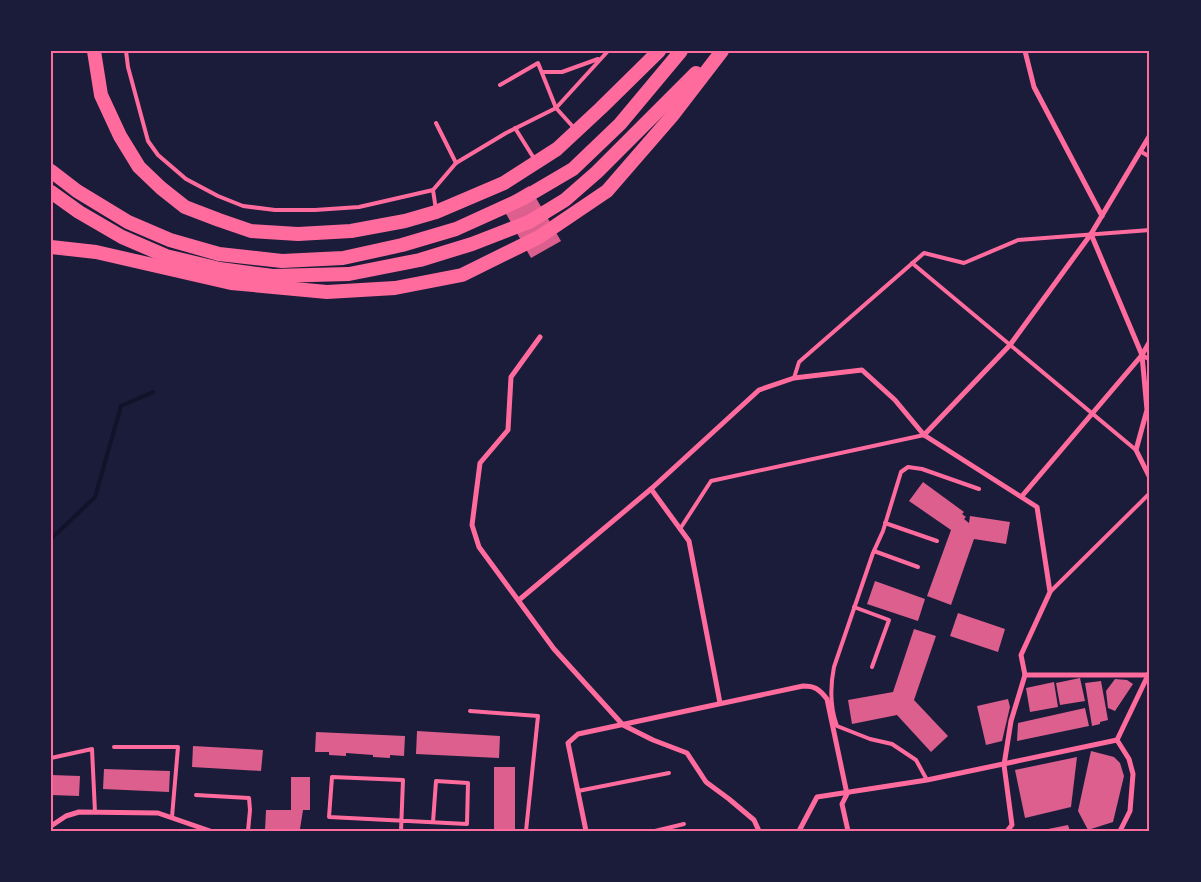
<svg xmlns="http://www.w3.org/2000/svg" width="1201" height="882" font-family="'DM Sans',sans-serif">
	<rect width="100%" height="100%" fill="#1b1b3a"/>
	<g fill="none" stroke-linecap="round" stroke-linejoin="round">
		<path stroke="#12122b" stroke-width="4" d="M51,539l44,-42 26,-91 32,-14"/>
	</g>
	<g fill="#dd5f8e">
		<path d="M529,186l32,55 -30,17 -31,-55z"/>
		<path d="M923,482l41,30 -2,2 4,3 -2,2 5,4 1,-7 40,6 -4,22 -32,-5 -23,66 -24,-9 24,-66 -42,-29z"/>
		<path d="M875,581l50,18 -7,22 -51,-17z"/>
		<path d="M958,613l47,16 -7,23 -48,-16z"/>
		<path d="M914,629l22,7 -22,64 34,36 -17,16 -34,-37 -45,9 -4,-24 45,-8z"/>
		<path d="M1080,678l5,23 -25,4 -4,-22z"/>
		<path d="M1115,679l12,1 6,4 -18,27 -7,-3 -2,-17z"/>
		<path d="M1101,681l7,39 -8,2v2l-8,2 -7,-43z"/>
		<path d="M1054,682l4,25 -28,5 -4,-24z"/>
		<path d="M1008,699l2,8 -8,34 -16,4 -9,-39z"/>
		<path d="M1085,708l4,18 -72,15 1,-18z"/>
		<path d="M417,731l83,5 -1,22 -83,-4z"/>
		<path d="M316,732l89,4 -1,20 -14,-1v3l-17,-1v-2l-27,-2v3l-17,-1v-3h-14z"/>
		<path d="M193,746l70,4 -2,21 -69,-4z"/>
		<path d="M1091,751l23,6 6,6 4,13 -11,46 -25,8 -10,-19z"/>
		<path d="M1077,757l-6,50 -46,11 -10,-48z"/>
		<rect x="494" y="767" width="21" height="64"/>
		<path d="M104,769l66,2 -1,21 -66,-3z"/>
		<path d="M51,775l29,1 -1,20 -28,-1z"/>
		<path d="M291,777h19v33h-7l-3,19h-8v2l-27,-1 1,-20h25z"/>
		<path d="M1068,825l2,6h-26l-1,-1z"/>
	</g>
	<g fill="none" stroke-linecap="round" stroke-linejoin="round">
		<g stroke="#ff6b9d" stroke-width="4">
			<path d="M126,51l2,16 20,74 10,14 28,24 32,17 25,10 32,4h40l44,-3 74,-17"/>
			<path d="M542,72h20l36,-13"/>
			<path d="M500,85l38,-22 18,45 19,21"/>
			<path d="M436,123l20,40 50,-30 50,-25 52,-57"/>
			<path d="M515,128l20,32"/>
			<path d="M1140,151l10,6"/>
			<path d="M436,210l-3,-20 23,-27"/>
			<path d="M912,263l224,187"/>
			<path d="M1142,355l8,5"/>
			<path d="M794,378l5,-16 125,-109 40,10 54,-23 132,-10"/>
			<path d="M885,523l52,18"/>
			<path d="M680,529l31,-48 213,-46"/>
			<path d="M874,551l44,16"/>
			<path d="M1050,592l100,-99"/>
			<path d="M854,607l35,13 -17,47"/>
			<path d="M470,711l68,5 -12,115"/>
			<path d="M114,747h64l-6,70"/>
			<path d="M51,758l41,-9 3,63"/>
			<path d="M927,780l-11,-20 -24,-16 -22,-5 -33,-13c-7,-19 -7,-39 -3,-59l39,-114 10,-22 18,-59 7,-5 14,2 57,20"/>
			<path d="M578,791l91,-18"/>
			<path d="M196,795l53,3 1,12 -2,21"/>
			<path d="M401,831l2,-51 -71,-3 -3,40c46,2 92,5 138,7l1,-41 -32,-2 -3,41"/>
			<path d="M655,831l29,-7"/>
		</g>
		<g stroke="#ff6b9d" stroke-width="5">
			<path d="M1025,51l9,36 68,129"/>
			<path d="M540,337l-29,40 -3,53 -28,33 -8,62 7,22 75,102 69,76 30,15 34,13 19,29 23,17 25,21 5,11"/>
			<path d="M1150,341l-8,14 5,55 -11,40 14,28"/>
			<path d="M924,435l86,-90 81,-111 59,-99"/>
			<path d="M651,489l38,52 31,162"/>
			<path d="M1022,496l120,-141 -51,-121"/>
			<path d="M519,600l132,-111 108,-99 35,-12 68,-8 33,30 29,35 113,72 13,85 -29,63 4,20 -14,46 -7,44 8,60 -5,6"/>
			<path d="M1025,675h123"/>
			<path d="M51,826l15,-10 13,-4 79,1 52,18"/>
			<path d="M586,831l-18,-88 10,-9 225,-48c12,0 16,3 24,13l20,95 -5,10 6,27"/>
			<path d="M799,831l18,-34 110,-17 190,-40"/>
			<path d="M1120,831l10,-20 3,-37 -4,-15 -12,-19 33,-69"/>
		</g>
		<g stroke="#ff6b9d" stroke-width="14">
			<path d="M94,51l7,44 19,41 19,31 22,21 24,19 34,13 32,11 47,3 53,-3 54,-10 31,-9 68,-29 53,-34 44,-41 58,-57"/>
			<path d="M51,171l26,20 51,31 42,18 49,14 63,7 61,-3 59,-13 54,-16 66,-30 51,-30 47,-45 61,-73"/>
			<path d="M51,192l28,20 43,25 44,19 54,13 53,7 76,-2 71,-14 52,-16 57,-22 36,-22 32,-28 99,-99"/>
			<path d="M51,247l45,5 135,31 96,9 68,-4 67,-13 77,-38 68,-46 65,-75 50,-65"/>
		</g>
	</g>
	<rect width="1201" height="882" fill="none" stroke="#1b1b3a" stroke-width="105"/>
	<rect x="52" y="52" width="1096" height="778" fill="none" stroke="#ff6b9d" stroke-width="2"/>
</svg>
